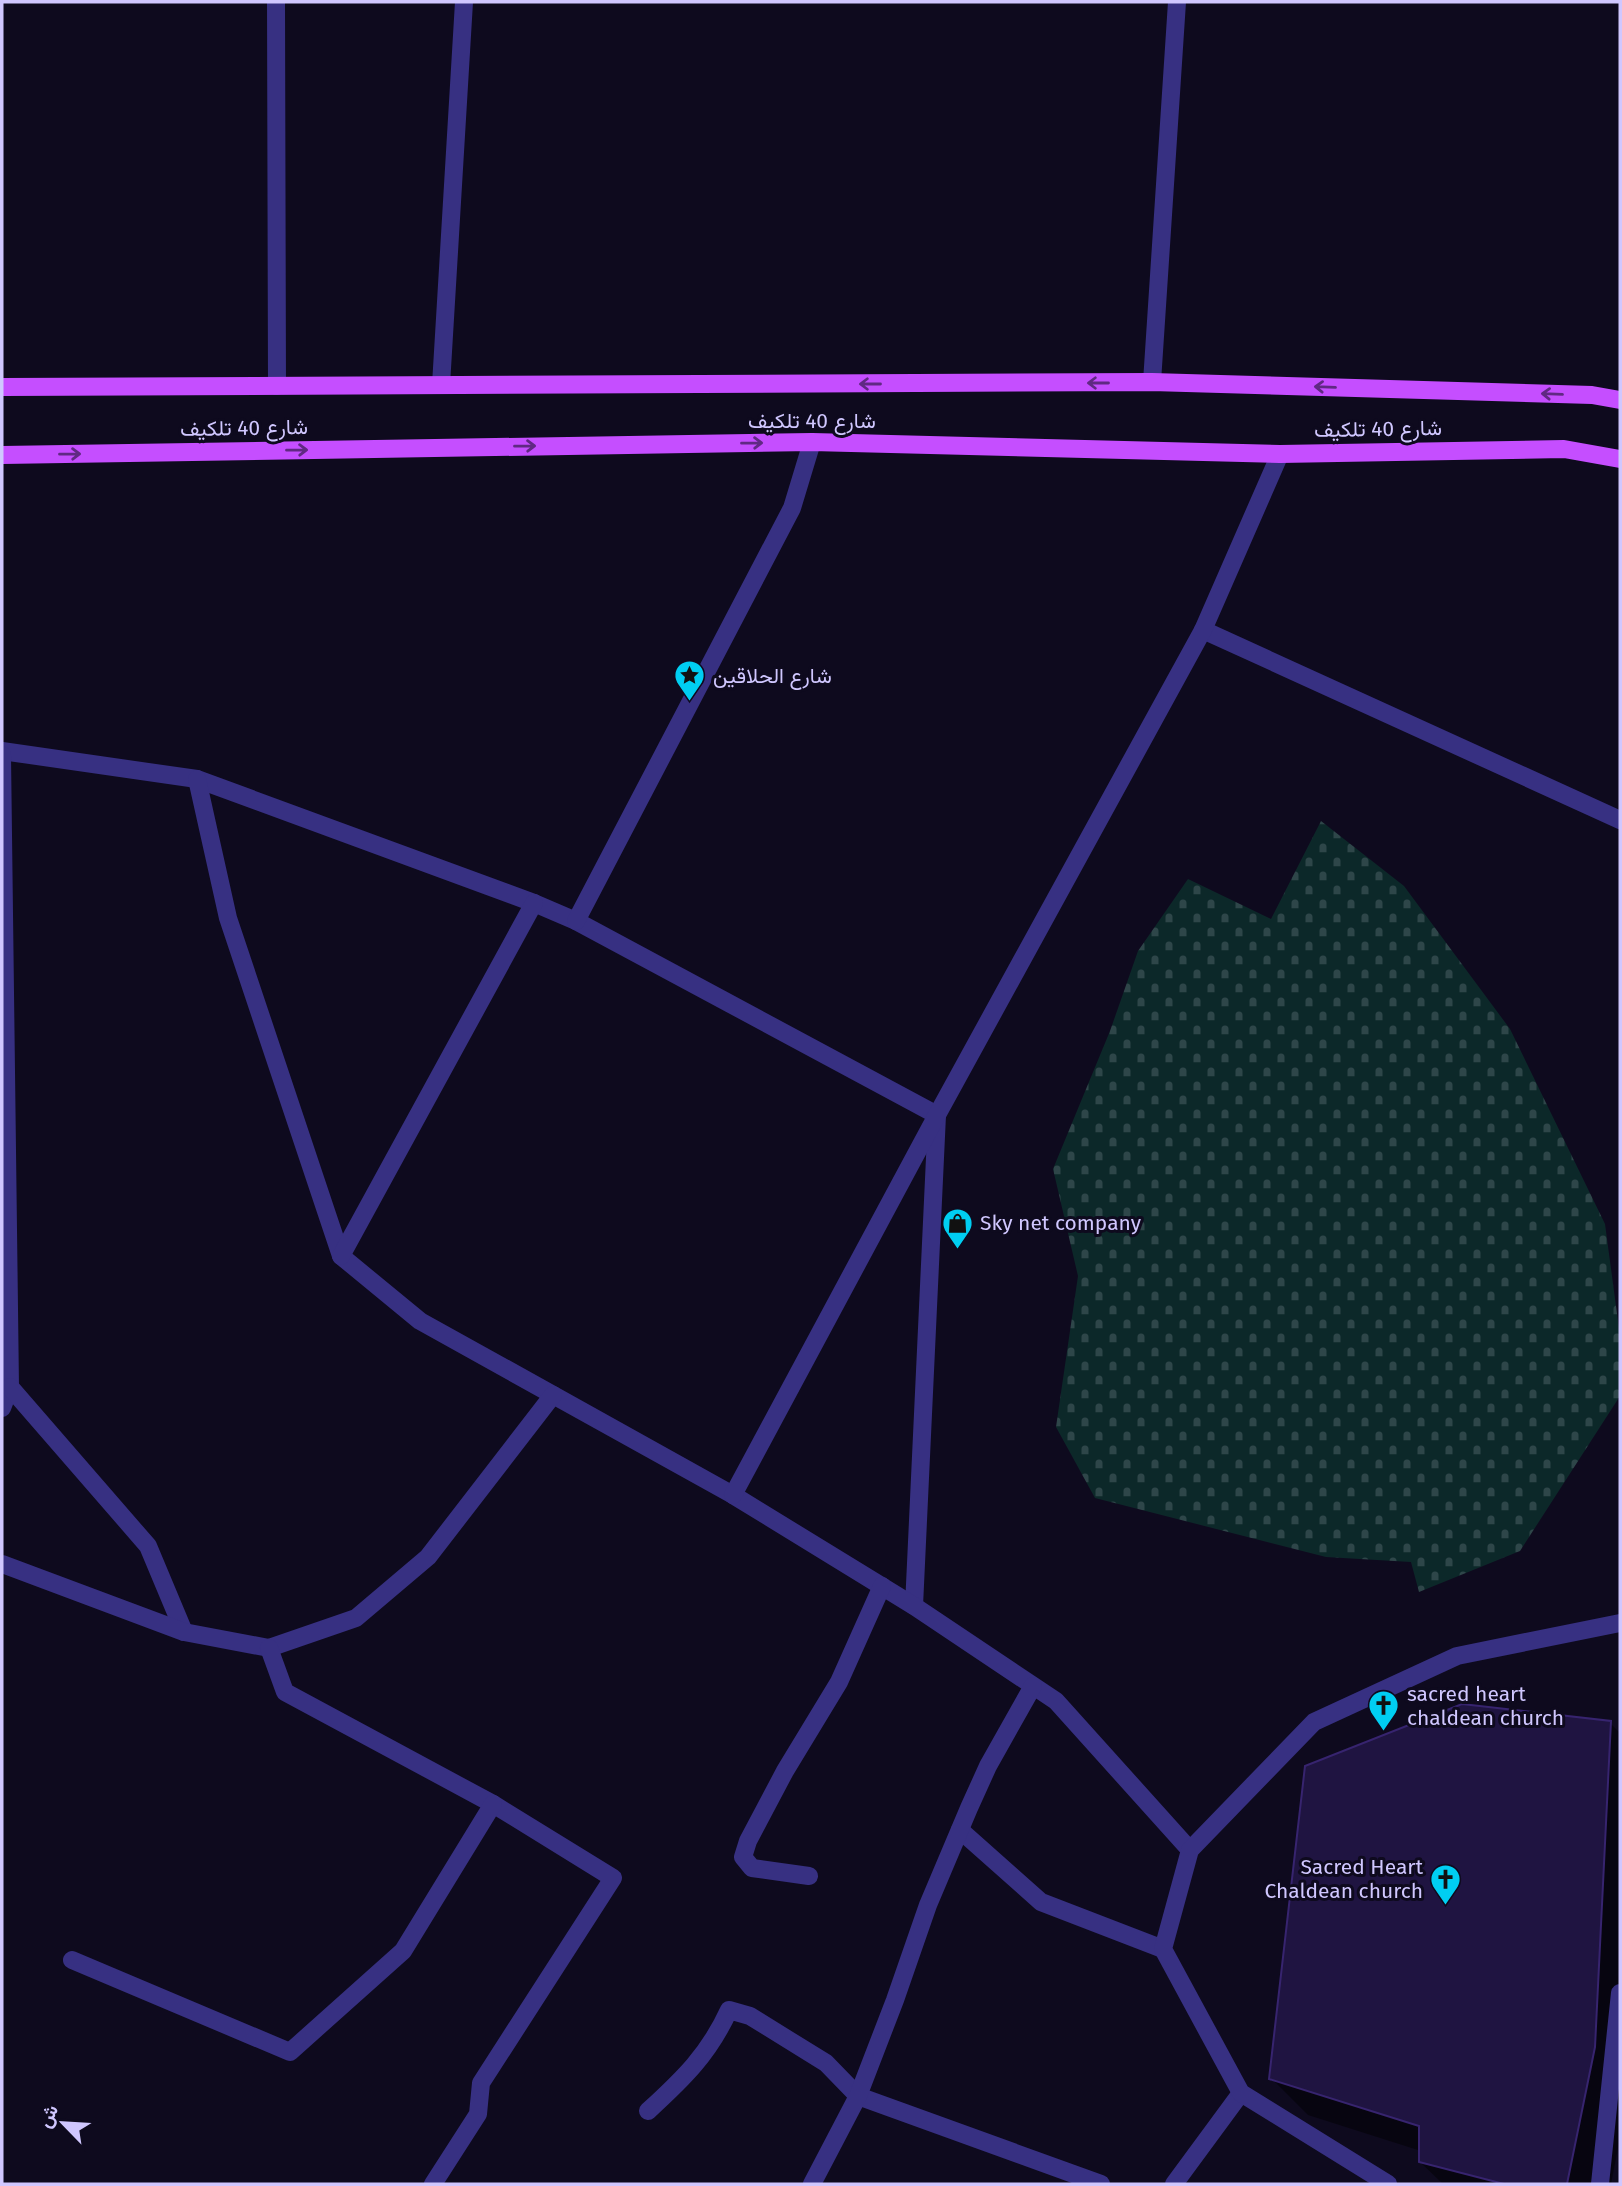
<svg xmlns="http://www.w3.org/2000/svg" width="1622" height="2186" font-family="'Fira Sans',Vazirmatn,sans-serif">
	<defs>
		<pattern id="cemetery-stones" width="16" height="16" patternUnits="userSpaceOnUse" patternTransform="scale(1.75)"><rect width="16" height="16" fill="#0c2829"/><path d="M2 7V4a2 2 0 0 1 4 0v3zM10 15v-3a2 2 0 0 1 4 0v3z" fill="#2e4649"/></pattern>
	</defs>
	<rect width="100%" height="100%" fill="#0e0a1e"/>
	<path fill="url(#cemetery-stones)" d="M1321,821l83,65 106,143 95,195 15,112v60l-100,155 -101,41 -8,-30 -85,-5 -231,-59 -39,-71 22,-151 -25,-107 57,-138 28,-80 50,-72 83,40z"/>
	<path fill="#0007" d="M1610,1723l10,10v405l-9,46h-168l-23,-22 1,-11 -113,-36 -37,-37z"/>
	<path fill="#1f1441" stroke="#37246f" stroke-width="2" d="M1462,1704l149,17 -16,326 -28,137h-63l-85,-22v-36l-150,-47 36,-313z"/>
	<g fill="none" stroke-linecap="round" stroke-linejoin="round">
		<g stroke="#373082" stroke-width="18">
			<path d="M276,2l1,384"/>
			<path d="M1152,382l25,-380"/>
			<path d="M441,385l23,-383"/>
			<path d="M1203,630l417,190"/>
			<path d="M2,751l195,28 337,124 42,18 361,194 -23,491"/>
			<path d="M2,755l8,632 -8,21"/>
			<path d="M197,779l31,139 113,338 79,65 313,174 181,111 142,95 134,149"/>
			<path d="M576,921l216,-413 20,-66"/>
			<path d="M341,1256l193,-353"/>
			<path d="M10,1387l138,159 36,86"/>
			<path d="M733,1495l204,-380 266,-485 77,-176"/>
			<path d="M2,1564l182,68 85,16 87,-30 72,-61 125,-162"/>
			<path d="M269,1648l16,44 208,112 120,74 -132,205 -3,31 -45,70"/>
			<path d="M960,1830l81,72 122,47"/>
			<path d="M809,1876l-57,-8 -9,-11 5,-16 37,-70 54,-89 43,-96"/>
			<path d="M72,1960l218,92 113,-101 90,-147"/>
			<path d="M648,2111c35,-32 61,-57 81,-101l21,6 76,47 32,33 243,88"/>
			<path d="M812,2184l46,-88 37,-96 33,-95 41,-97 19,-42 45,-80"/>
			<path d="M1174,2184l67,-91"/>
			<path d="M1388,2184l-147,-91 -78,-144 27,-99 124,-128 143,-66 163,-33"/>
			<path d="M1600,2184l20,-191"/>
		</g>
		<g stroke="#c54eff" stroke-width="18">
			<path d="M2,387l1150,-5 440,13 28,5"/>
			<path d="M2,455l810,-13 468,12 284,-5 56,10"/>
		</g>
	</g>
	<defs><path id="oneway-shaft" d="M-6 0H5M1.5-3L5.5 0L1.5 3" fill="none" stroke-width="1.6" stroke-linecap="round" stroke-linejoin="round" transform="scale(1.75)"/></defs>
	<g stroke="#602983">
		<use href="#oneway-shaft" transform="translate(1098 383) rotate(180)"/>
		<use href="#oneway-shaft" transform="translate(870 384) rotate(180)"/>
		<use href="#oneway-shaft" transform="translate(1325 387) rotate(-178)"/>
		<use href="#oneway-shaft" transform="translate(1552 394) rotate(-178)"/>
		<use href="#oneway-shaft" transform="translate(752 443) rotate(-1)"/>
		<use href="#oneway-shaft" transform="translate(525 446) rotate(-1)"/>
		<use href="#oneway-shaft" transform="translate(297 450) rotate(-1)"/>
		<use href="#oneway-shaft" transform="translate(70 454) rotate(-1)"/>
	</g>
	<defs>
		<symbol id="sight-pin" viewBox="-11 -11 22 30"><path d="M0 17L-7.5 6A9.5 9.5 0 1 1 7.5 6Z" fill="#00cef2" stroke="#0e0a1e"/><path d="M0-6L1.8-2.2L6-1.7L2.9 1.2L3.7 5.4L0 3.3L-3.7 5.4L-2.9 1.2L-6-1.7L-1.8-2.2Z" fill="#111"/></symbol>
		<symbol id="shop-pin" viewBox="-11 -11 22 30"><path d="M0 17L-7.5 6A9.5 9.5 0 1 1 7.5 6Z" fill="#00cef2" stroke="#0e0a1e"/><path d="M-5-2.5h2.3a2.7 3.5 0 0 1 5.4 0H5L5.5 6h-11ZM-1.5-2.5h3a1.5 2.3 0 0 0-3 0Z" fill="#111"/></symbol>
		<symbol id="church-pin" viewBox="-11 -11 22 30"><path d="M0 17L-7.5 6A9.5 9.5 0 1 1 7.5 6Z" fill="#00cef2" stroke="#0e0a1e"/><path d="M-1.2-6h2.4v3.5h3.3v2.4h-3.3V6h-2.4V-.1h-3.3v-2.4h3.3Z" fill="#111"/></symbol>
	</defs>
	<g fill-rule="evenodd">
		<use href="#sight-pin" x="672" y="658" width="35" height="47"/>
		<use href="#shop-pin" x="940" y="1206" width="35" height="47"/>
		<use href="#church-pin" x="1366" y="1688" width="35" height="47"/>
		<use href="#church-pin" x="1428" y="1862" width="35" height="47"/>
	</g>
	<g text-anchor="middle" stroke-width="6" stroke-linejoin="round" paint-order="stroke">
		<g font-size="21" fill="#d0c7ff" stroke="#0e0a1e">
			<text x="812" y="428">شارع 40 تلكيف</text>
			<text transform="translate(244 428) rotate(-1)" y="7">شارع 40 تلكيف</text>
			<text transform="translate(1378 429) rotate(-1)" y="7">شارع 40 تلكيف</text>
		</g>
		<g font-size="21" fill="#d0c7ff" stroke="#0e0a1e" text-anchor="start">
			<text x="713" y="683">شارع الحلاقين</text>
			<text x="980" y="1230">Sky net company</text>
			<text x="1407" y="1701">sacred heart<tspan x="1407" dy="24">chaldean church</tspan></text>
			<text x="1423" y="1874" text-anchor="end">Sacred Heart<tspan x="1423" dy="24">Chaldean church</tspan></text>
		</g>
	</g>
	<rect width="1622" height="2186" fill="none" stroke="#d0c7ff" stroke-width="7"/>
	<g transform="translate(63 2123) rotate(295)" stroke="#0e0a1e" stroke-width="5" paint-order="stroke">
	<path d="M0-5L12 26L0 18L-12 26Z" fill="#d0c7ff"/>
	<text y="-10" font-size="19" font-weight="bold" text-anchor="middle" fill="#d0c7ff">ش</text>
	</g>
</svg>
